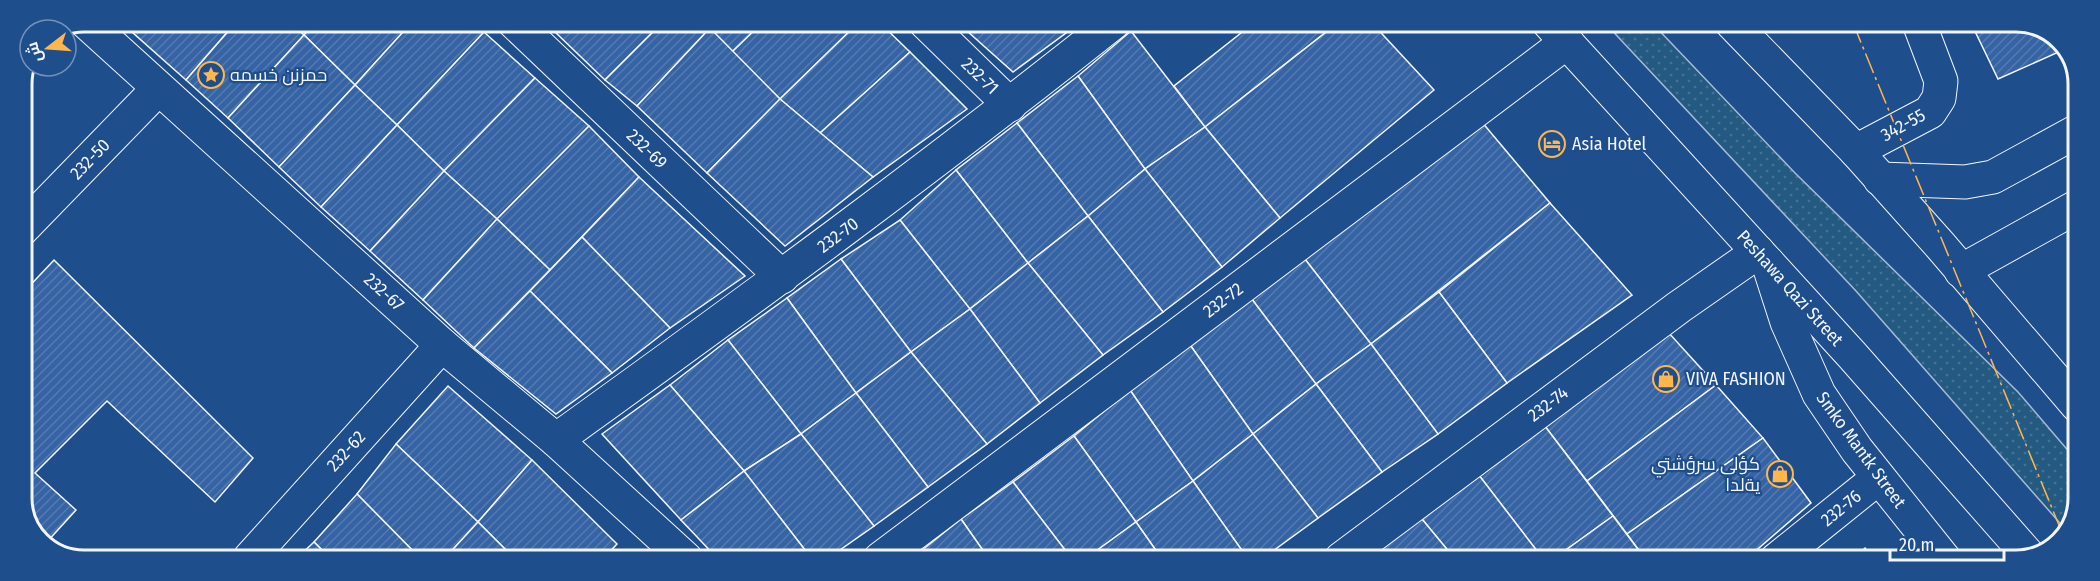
<svg xmlns="http://www.w3.org/2000/svg" width="2100" height="581" font-family="'Fira Sans Condensed',Cairo,sans-serif">
	<defs>
		<pattern id="grass-dots" width="8" height="8" patternUnits="userSpaceOnUse" patternTransform="scale(1.5)"><rect width="8" height="8" fill="#245a82"/><path d="M2 2h.1M6 6h.1" fill="none" stroke="#447295" stroke-width="1.8" stroke-linecap="round"/></pattern>
		<pattern id="building-hatch" width="6" height="6" patternUnits="userSpaceOnUse" patternTransform="scale(1.5)"><rect width="6" height="6" fill="#3563a3"/><path d="M-1 1l2-2M0 6l6-6M5 7l2-2" fill="none" stroke="#537ab1"/></pattern>
	</defs>
	<rect width="100%" height="100%" fill="#1f4e8c"/>
	<path fill="url(#grass-dots)" stroke="#a8bbd7" stroke-width="1.5" d="M1605,23h47l143,150 223,219 59,69v52l-11,17 -210,-239z"/>
	<g fill="url(#building-hatch)" stroke="#f2f6ff" stroke-width="1.5">
		<path d="M125,21h112l-51,59 -63,-56z"/>
		<path d="M237,21h53l14,14 -76,83 -42,-38z"/>
		<path d="M290,21h27l-13,14z"/>
		<path d="M317,21h96l-58,64 -51,-50z"/>
		<path d="M413,21h61l10,11 -87,93 -42,-40z"/>
		<path d="M563,22h100l-58,58 -51,-49z"/>
		<path d="M663,22h40l7,6 -73,78 -32,-26z"/>
		<path d="M703,22h60l-31,30z"/>
		<path d="M763,22h96l-79,77 -48,-47z"/>
		<path d="M859,22h20l31,30 -90,81 -40,-34z"/>
		<path d="M957,22h124l-68,50z"/>
		<path d="M1255,22h84l-134,105 -31,-41z"/>
		<path d="M1339,22h32l63,68 -154,128 -75,-91z"/>
		<path d="M1971,23h61l21,13 8,15 -63,28z"/>
		<path d="M710,28l70,71 -73,74 -70,-67z"/>
		<path d="M1131,31l74,96 -60,42 -67,-93z"/>
		<path d="M484,32l51,46 -91,93 -47,-46z"/>
		<path d="M304,35l51,50 -76,82 -51,-49z"/>
		<path d="M910,52l57,57 -94,68 -53,-44z"/>
		<path d="M1078,76l67,93 -57,47 -71,-93z"/>
		<path d="M535,78l54,48 -92,93 -53,-48z"/>
		<path d="M355,85l42,40 -76,82 -42,-40z"/>
		<path d="M780,99l93,78 -88,69 -78,-73z"/>
		<path d="M1481,121l69,82 -179,141 -70,-90z"/>
		<path d="M1017,123l71,93 -60,47 -72,-93z"/>
		<path d="M397,125l47,46 -74,80 -49,-44z"/>
		<path d="M589,126l50,51 -89,93 -53,-51z"/>
		<path d="M1205,127l75,91 -58,49 -77,-98z"/>
		<path d="M1145,169l77,98 -59,45 -75,-96z"/>
		<path d="M956,170l72,93 -58,46 -70,-89z"/>
		<path d="M444,171l53,48 -74,81 -53,-49z"/>
		<path d="M639,177l106,99 -75,52 -88,-91z"/>
		<path d="M1550,203l82,92 -125,88 -68,-91z"/>
		<path d="M1088,216l75,96 -60,43 -75,-92z"/>
		<path d="M497,219l53,51 -76,78 -51,-48z"/>
		<path d="M900,220l70,89 -59,43 -70,-93z"/>
		<path d="M582,237l88,91 -58,45 -82,-82z"/>
		<path d="M1301,254l70,90 -55,40 -68,-90z"/>
		<path d="M841,259l70,93 -55,41 -69,-95z"/>
		<path d="M54,260l199,198 -38,44 -108,-101 -72,72 41,37 -31,34 -9,-5 -15,-37v-207z"/>
		<path d="M1028,263l75,92 -63,48 -70,-94z"/>
		<path d="M530,291l82,82 -56,41 -82,-66z"/>
		<path d="M1439,292l68,91 -69,51 -67,-90z"/>
		<path d="M1248,294l68,90 -63,50 -65,-92z"/>
		<path d="M787,298l69,95 -55,41 -73,-94z"/>
		<path d="M970,309l70,94 -53,41 -76,-92z"/>
		<path d="M1668,332l48,53 -129,96 -46,-60z"/>
		<path d="M728,340l73,94 -57,37 -74,-86z"/>
		<path d="M1188,342l65,92 -60,47 -63,-91z"/>
		<path d="M1371,344l67,90 -56,38 -66,-88z"/>
		<path d="M911,352l76,92 -59,43 -72,-94z"/>
		<path d="M1316,384l66,88 -64,46 -65,-84z"/>
		<path d="M670,385l74,86 -63,49 -79,-86z"/>
		<path d="M1716,385l47,53 -136,96 -40,-53z"/>
		<path d="M448,386l84,74 -54,62 -82,-78z"/>
		<path d="M1130,390l63,91 -57,41 -62,-86z"/>
		<path d="M856,393l72,94 -54,39 -73,-92z"/>
		<path d="M1541,421l72,95 -61,44h-8l-69,-90z"/>
		<path d="M801,434l73,92 -47,33h-15l-68,-88z"/>
		<path d="M1253,434l65,84 -56,41h-14l-55,-78z"/>
		<path d="M1074,436l62,86 -51,37h-13l-59,-77z"/>
		<path d="M1763,438l48,65 -66,57h-99l-19,-26z"/>
		<path d="M396,444l82,78 -33,36h-25l-63,-64z"/>
		<path d="M532,460l85,84 -14,15 -89,-1 -36,-36z"/>
		<path d="M1475,470l69,90 -89,-1 -38,-46z"/>
		<path d="M744,471l68,88h-94l-37,-39z"/>
		<path d="M1193,481l55,78h-86l-26,-37z"/>
		<path d="M1013,482l59,77h-83l-28,-40z"/>
		<path d="M357,494l63,64h-90l-16,-16z"/>
		<path d="M1417,513l38,46h-100z"/>
		<path d="M1613,516l33,44h-94z"/>
		<path d="M961,519l28,40h-78z"/>
		<path d="M478,522l36,36h-69z"/>
		<path d="M1136,522l26,37h-77z"/>
		<path d="M314,542l16,16h-33z"/>
		<path d="M1865,548l10,12h-23z"/>
	</g>
	<g fill="none" stroke-linecap="round" stroke-linejoin="round">
		<defs>
			<g id="street">
				<path d="M85,21l357,324 114,95 130,119"/>
				<path d="M513,21l269,256"/>
				<path d="M925,22l85,83"/>
				<path d="M21,230l137,-141"/>
				<path d="M556,440c189,-136 376,-273 558,-418"/>
				<path d="M250,558l192,-213"/>
				<path d="M880,559l687,-517"/>
				<path d="M1341,559l338,-252 79,-55"/>
				<path d="M1776,560l102,-82"/>
			</g>
			<g id="secondary">
				<path d="M1856,151l74,-39 9,-14 2,-17 -22,-58"/>
				<path d="M1880,179l85,3 28,-5 86,-47"/>
				<path d="M1768,263l19,59 32,72 38,56 88,110"/>
				<path d="M1961,271l117,-65"/>
			</g>
			<g id="highway">
				<path d="M1549,23l303,332 177,201"/>
				<path d="M1732,23l124,128 84,94 137,160"/>
			</g>
		</defs>
		<use href="#street" stroke="#f2f6ff" stroke-width="35"/>
		<use href="#secondary" stroke="#f2f6ff" stroke-width="35"/>
		<use href="#highway" stroke="#f2f6ff" stroke-width="35"/>
		<use href="#street" stroke="#1f4e8c" stroke-width="33"/>
		<use href="#secondary" stroke="#1f4e8c" stroke-width="33"/>
		<use href="#highway" stroke="#1f4e8c" stroke-width="33"/>
		<path stroke="#ffb74d" stroke-width="1.5" stroke-dasharray="21 4.5 3 4.5" stroke-linecap="butt" d="M1853,23l210,512"/>
	</g>
	<defs>
		<symbol id="sight-ring" viewBox="-11 -11 22 22"><circle r="9.5" fill="#1f4e8c" stroke="#ffb74d" stroke-width="1.5"/><path d="M0-6L1.8-2.2L6-1.7L2.9 1.2L3.7 5.4L0 3.3L-3.7 5.4L-2.9 1.2L-6-1.7L-1.8-2.2Z" fill="#ffb74d"/></symbol>
		<symbol id="hotel-ring" viewBox="-11 -11 22 22"><circle r="9.5" fill="#1f4e8c" stroke="#ffb74d" stroke-width="1.5"/><path d="M-6-4.5h1.5V1H6V5H4.5V3h-9V5H-6ZM-4 0a1.8 1.8 0 1 1 3.6 0ZM.5 0V-2.5h3Q6-2.5 6 0Z" fill="#ffb74d"/></symbol>
		<symbol id="shop-ring" viewBox="-11 -11 22 22"><circle r="9.5" fill="#1f4e8c" stroke="#ffb74d" stroke-width="1.5"/><path d="M-5-2.5h2.3a2.7 3.5 0 0 1 5.4 0H5L5.5 6h-11ZM-1.5-2.5h3a1.5 2.3 0 0 0-3 0Z" fill="#ffb74d"/></symbol>
	</defs>
	<g fill-rule="evenodd">
		<use href="#sight-ring" x="196" y="60" width="30" height="30"/>
		<use href="#hotel-ring" x="1537" y="129" width="30" height="30"/>
		<use href="#shop-ring" x="1651" y="364" width="30" height="30"/>
		<use href="#shop-ring" x="1765" y="459" width="30" height="30"/>
	</g>
	<g text-anchor="middle" stroke-width="4.5" stroke-linejoin="round" paint-order="stroke">
		<g font-size="18" fill="#f2f6ff" stroke="#1f4e8c" text-anchor="start">
			<text x="230" y="81">حمزنن خسمه</text>
			<text x="1572" y="150">Asia Hotel</text>
			<text x="1686" y="385">VIVA FASHION</text>
			<text x="1760" y="470" text-anchor="end">كؤلي سرؤشتي<tspan x="1760" dy="21">يةلدا</tspan></text>
		</g>
		<g font-size="18" fill="#f2f6ff" stroke="#1f4e8c">
			<text transform="translate(980 76) rotate(44)" y="6">232-71</text>
			<text transform="translate(1903 125) rotate(-29)" y="6">342-55</text>
			<text transform="translate(647 149) rotate(44)" y="6">232-69</text>
			<text transform="translate(90 159) rotate(-46)" y="6">232-50</text>
			<text transform="translate(838 235) rotate(-37)" y="6">232-70</text>
			<text transform="translate(1790 288) rotate(48)" y="6">Peshawa Qazi Street</text>
			<text transform="translate(384 292) rotate(42)" y="6">232-67</text>
			<text transform="translate(1223 300) rotate(-37)" y="6">232-72</text>
			<text transform="translate(1548 404) rotate(-37)" y="6">232-74</text>
			<text transform="translate(1861 450) rotate(54)" y="6">Smko Mantk Street</text>
			<text transform="translate(346 451) rotate(-48)" y="6">232-62</text>
			<text transform="translate(1841 508) rotate(-39)" y="6">232-76</text>
		</g>
	</g>
	<path d="M0 0H2100V581H0ZM84 32H2016A52 52 0 0 1 2068 84V498A52 52 0 0 1 2016 550H84A52 52 0 0 1 32 498V84A52 52 0 0 1 84 32Z" fill="#1f4e8c" fill-rule="evenodd"/>
	<path fill="none" stroke="#f2f6ff" stroke-width="3" d="M84 32H2016A52 52 0 0 1 2068 84V498A52 52 0 0 1 2016 550H84A52 52 0 0 1 32 498V84A52 52 0 0 1 84 32Z"/>
	<g transform="translate(48 48) rotate(253)"><circle r="28" fill="#1f4e8c" stroke="#7391ba" stroke-width="1.5"/>
	<path d="M0-4.5L10 22L0 15L-10 22Z" fill="#ffb74d"/>
	<text y="-9" font-size="16" font-weight="bold" text-anchor="middle" fill="#f2f6ff">ش</text>
	</g>
	<path d="M1890 551v9h114v-9" fill="none" stroke="#f2f6ff" stroke-width="3"/>
	<text x="1899" y="551" font-size="18" fill="#f2f6ff" stroke="#1f4e8c" stroke-width="4.5" paint-order="stroke">20 m</text>
</svg>
